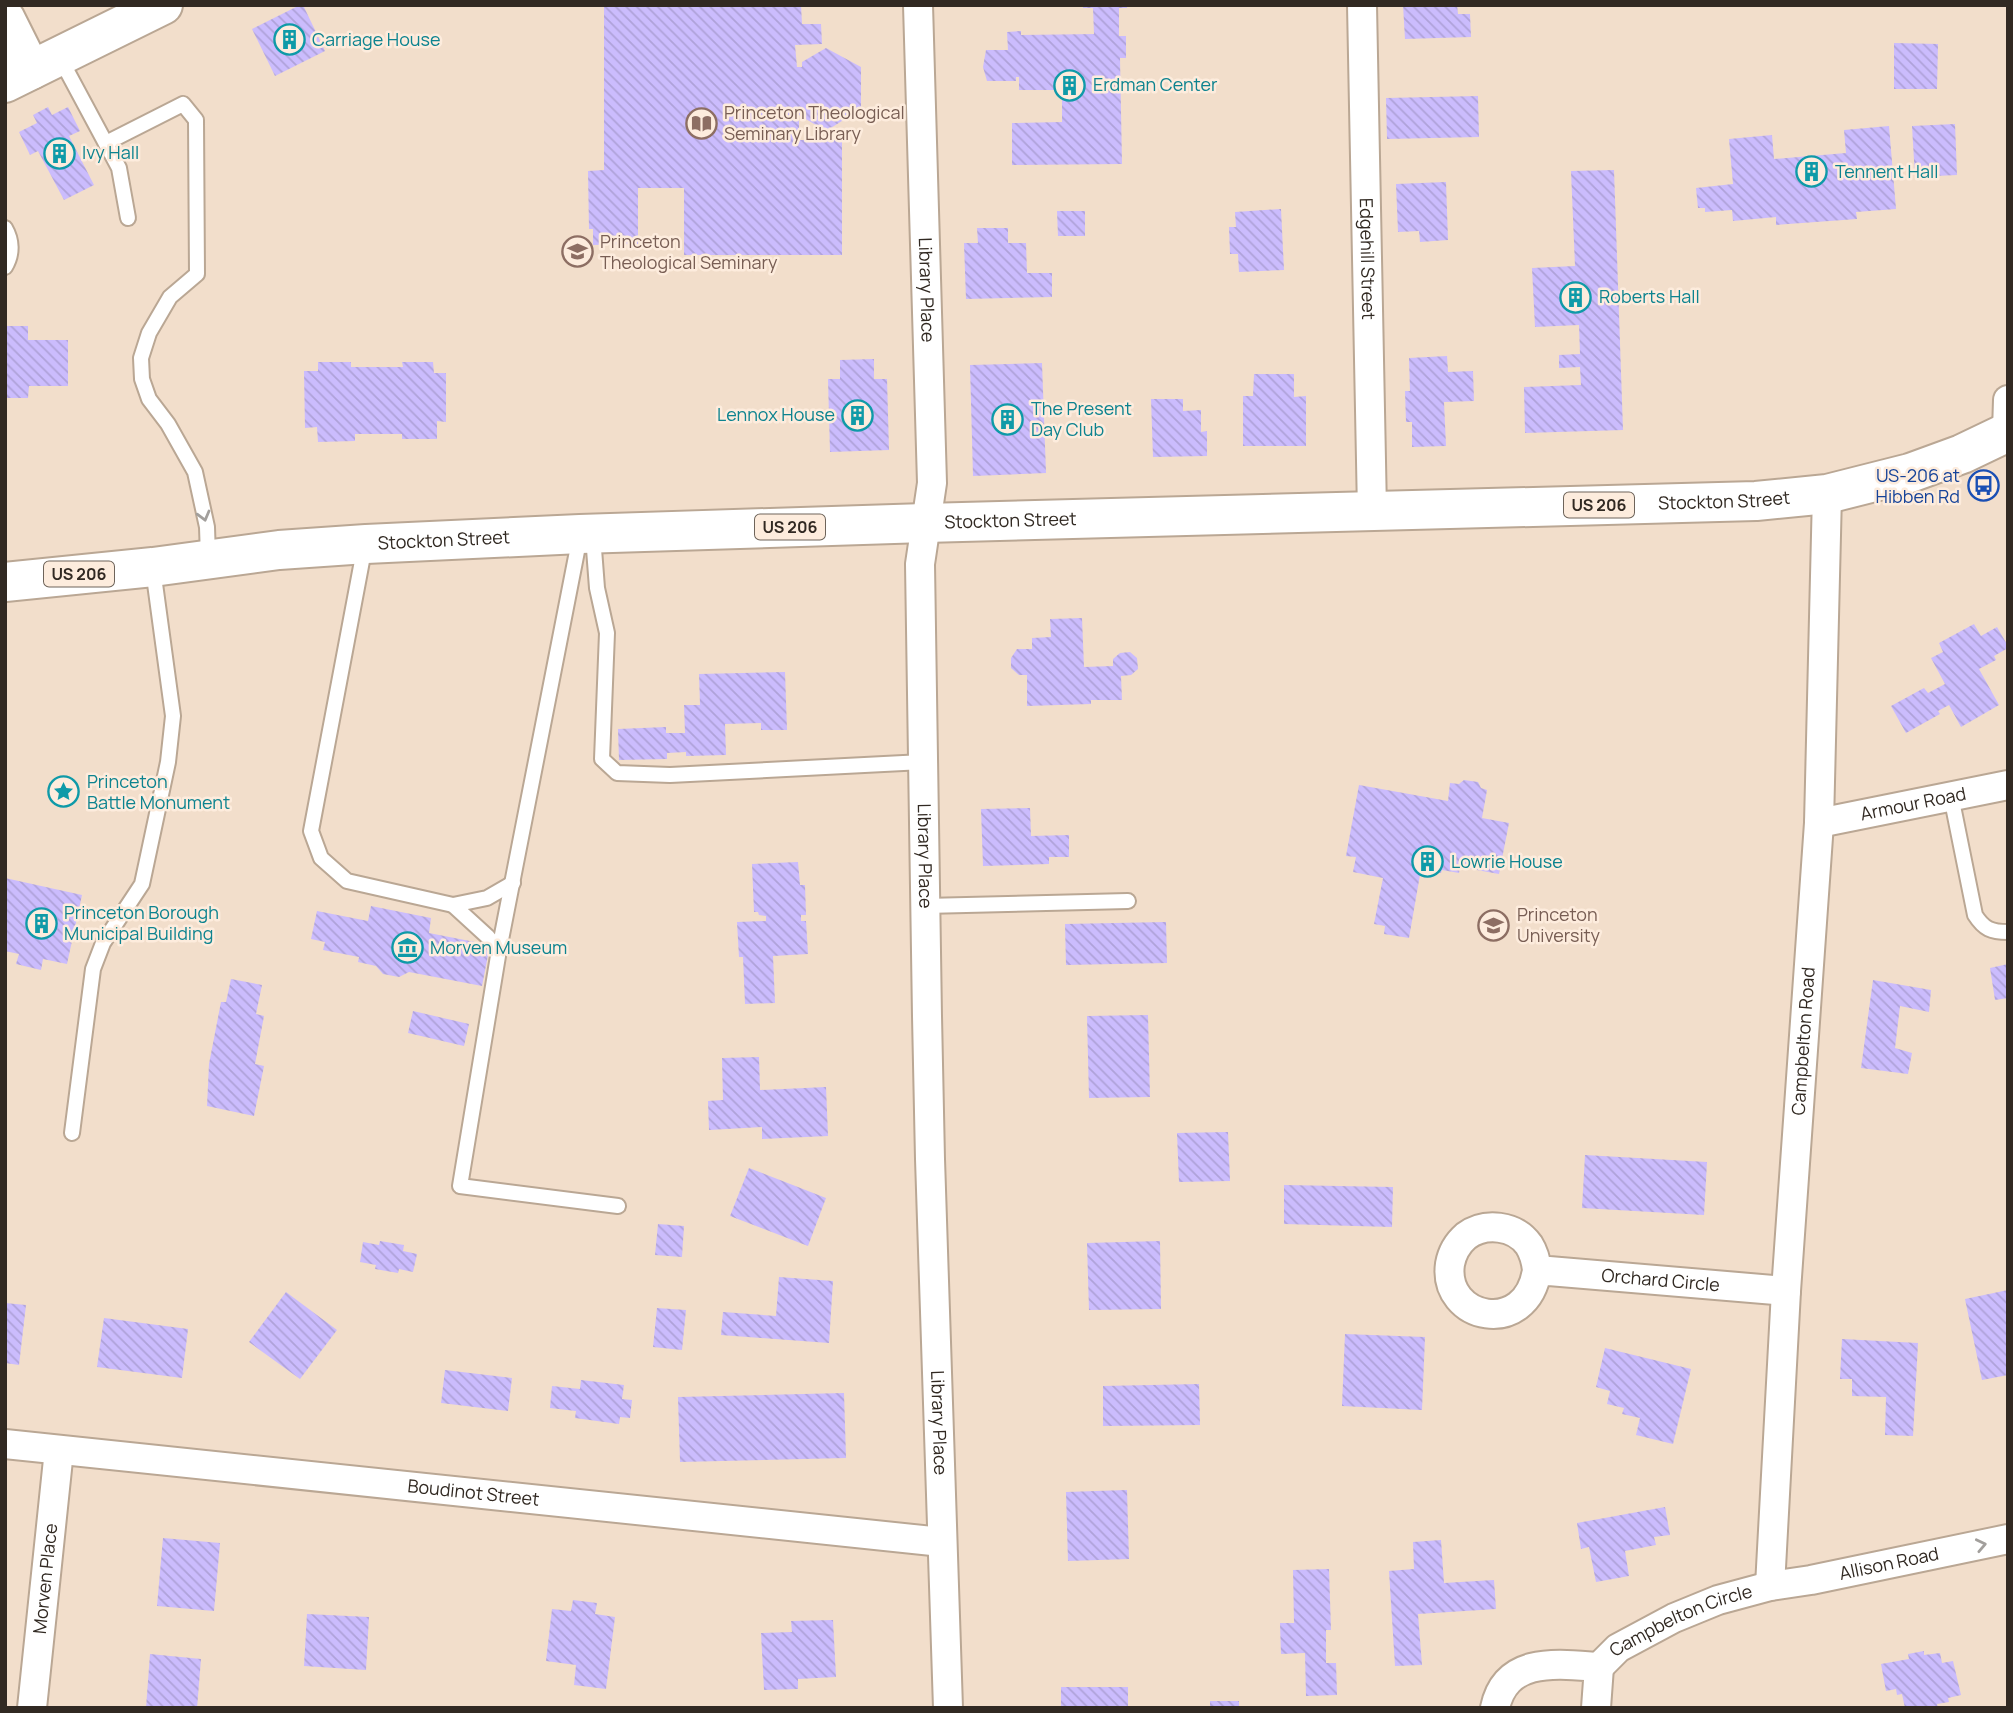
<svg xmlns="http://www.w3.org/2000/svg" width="2013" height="1713" font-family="Manrope,sans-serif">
	<defs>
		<pattern id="building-back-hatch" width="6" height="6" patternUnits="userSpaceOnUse" patternTransform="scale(1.75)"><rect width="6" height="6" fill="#cbbcfd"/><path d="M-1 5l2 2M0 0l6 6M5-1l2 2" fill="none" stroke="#afa2d9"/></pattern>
	</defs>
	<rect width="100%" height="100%" fill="#f2decb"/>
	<g fill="url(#building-back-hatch)">
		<path d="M300,5h3l22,46 -50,25 -23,-47z"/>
		<path d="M604,5h197l1,19h19l1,20 -27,1 2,22h5v-5l24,-14 35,19v42l-35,22 -27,-16v25h43v115h-158v-67h-46v56l-45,1v-16h-4l-1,-58 16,-1z"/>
		<path d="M1083,5h44v3h-8v28h7v22h-6l2,106 -110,1v-42l50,-1v-32h-43v-13h-3v4h-29l-4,-14 3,-17h22l-1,-18 14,-1v4l73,-1 -1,-26h-10z"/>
		<path d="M1403,5h54l1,9h12l1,23 -66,2z"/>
		<path d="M1894,43l44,1 -1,45h-43z"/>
		<path d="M1478,96l1,41 -92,2 -1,-41z"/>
		<path d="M48,107l4,8 16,-8 12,24 -11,5 25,49 -30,15 -26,-49 -8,4 -11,-23 18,-9 -4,-8z"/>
		<path d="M1955,124l2,51 -42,2 -3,-51z"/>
		<path d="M1889,126l7,83 -40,3 1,7 -81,6v-8l-43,4 -1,-11 -27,2v-4h-7l-2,-20 37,-4 -4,-45 43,-4 2,24 72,-6 -2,-23z"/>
		<path d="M1614,170l9,260 -98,3 -1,-46 57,-2 -1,-18 -21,1v-13l21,-1 -1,-29 -44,2 -3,-59 43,-2 -4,-95z"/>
		<path d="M1446,182l2,58 -28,2 -1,-11 -21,1 -2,-48z"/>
		<path d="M1281,209l3,61 -45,2 -1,-18h-8l-1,-27h7l-1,-15z"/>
		<path d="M1057,211h28v25h-27z"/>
		<path d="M977,228h31v15h18l1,30h25v24l-86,2 -2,-56h14z"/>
		<path d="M5,326h23v14h40v46h-39l-1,12h-21v-13h-2z"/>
		<path d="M1447,356l1,16 25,-1 1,30 -30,1 2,44 -34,1v-25h-6l-1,-31h5l-1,-33z"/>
		<path d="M874,359v20h13l2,71 -59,2 -2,-73h12v-19z"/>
		<path d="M318,362h33v5h52l-1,-5h31l1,11h12v49l-9,-1v18h-35v-5h-47v7l-37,1 -1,-15 -12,1 -1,-57h14z"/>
		<path d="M1042,363l4,110 -73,3 -3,-111z"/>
		<path d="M1254,374h40v23l12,-1v50h-63v-50h10z"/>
		<path d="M1151,399h32v12l18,-1v22l6,-1v25l-54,1z"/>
		<path d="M1082,618l2,49 29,-1v-7l7,-6 10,-1 7,6 1,11 -7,6 -10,1 1,24h-31v4l-64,2v-31h-8l-8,-7v-10l6,-9h15v-11l19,-1 -1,-18z"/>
		<path d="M1974,624l7,12 16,-9 11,19v2l-14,8 2,4 -17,9 20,36 -38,22 -12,-22 -11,6 2,3 -34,19 -15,-27 33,-18 4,5 17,-9 -14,-26 12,-6 -4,-9z"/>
		<path d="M785,672l2,58h-26v-7l-36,1 1,31 -40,1v-4l-19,1v6l-48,1 -1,-31 48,-2v6h19l-1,-28h16l-1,-31z"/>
		<path d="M1464,780l14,2 3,6 6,2 -5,28 27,5 -10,51 -39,-7 -1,6 -17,-3 -1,3 -20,-4 -12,69 -25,-4 1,-8 -11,-2 9,-46 -30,-6 3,-15 -10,-1 13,-71 89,16 2,-18 9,1z"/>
		<path d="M1030,808l1,28 38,-1v22h-20v7l-66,2 -2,-57z"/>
		<path d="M798,862l2,23h5l1,30h-5v6h5l2,33 -35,2 2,47 -30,1 -2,-47h-4l-2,-35 29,-1v-5l-7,-1 -1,-3h-4l-2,-48z"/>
		<path d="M5,878l77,17 -15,69 -24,-5 -2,11 -25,-6 3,-10 -14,-3z"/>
		<path d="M371,906l60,12 -2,15 61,12 -8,41 -73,-14 -10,5 -16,-3 -7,-8 -18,-4 1,-5 -36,-7 2,-8 -14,-3 6,-28 51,10z"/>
		<path d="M1166,922l1,41 -101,2 -1,-41z"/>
		<path d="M2008,964v34l-13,2 -5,-32z"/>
		<path d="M231,979l31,6 -6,29 8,2 -9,48 9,2 -10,50 -47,-10 2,-42 12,-62h5z"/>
		<path d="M1873,980l58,10 -2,22 -29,-6 -5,42 17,5 -4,21 -47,-6z"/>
		<path d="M413,1011l56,13 -5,22 -56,-13z"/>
		<path d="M1148,1015l2,82 -61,1 -2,-82z"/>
		<path d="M759,1057l1,33 66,-3 2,49 -66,3v-12l-53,3 -1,-29 15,-1 -1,-42z"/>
		<path d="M1228,1132l2,49 -51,1 -2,-49z"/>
		<path d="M1585,1155l122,7 -3,53 -122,-7z"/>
		<path d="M749,1168l77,30 -18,48 -78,-30z"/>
		<path d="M1284,1185l109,2 -1,40 -108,-3z"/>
		<path d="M658,1224l26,2 -2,31 -27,-2z"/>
		<path d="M380,1241l24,4 -1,6 14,3 -4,18 -14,-3 -1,4 -23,-4 1,-4 -16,-3 3,-20 16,3z"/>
		<path d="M1160,1241l1,68 -72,1 -2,-67z"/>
		<path d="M779,1277l54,4 -4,62 -108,-8 2,-23 53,4z"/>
		<path d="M2008,1290v85l-26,5 -17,-81z"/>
		<path d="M286,1292l51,38 -37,49 -51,-37z"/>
		<path d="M5,1303l21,2 -7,60 -14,-2z"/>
		<path d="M657,1308l29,2 -4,40 -29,-3z"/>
		<path d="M104,1318l84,11 -6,49 -85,-11z"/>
		<path d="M1345,1334l80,3 -3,73 -80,-4z"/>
		<path d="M1842,1339l76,4 -5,93 -28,-1 1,-38 -34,-1v-17h-12z"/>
		<path d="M1605,1348l86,21 -18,75 -37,-9 4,-17 -18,-4 2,-6 -17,-4 3,-13 -14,-4z"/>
		<path d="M445,1370l67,8 -4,33 -67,-8z"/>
		<path d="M581,1380l43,5 -2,14 10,1 -2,18 -10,-1 -1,7 -44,-6 1,-7 -26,-3 2,-22 28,3z"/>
		<path d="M1199,1384l1,41 -97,1v-40z"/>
		<path d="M844,1393l2,65 -166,4 -2,-65z"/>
		<path d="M1127,1490l2,69 -61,2 -2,-69z"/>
		<path d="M1665,1507l5,28 -16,2 2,8 -31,6 4,25 -33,6 -7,-35 -8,2 -4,-26z"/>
		<path d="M163,1538l57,5 -6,68 -57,-5z"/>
		<path d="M1441,1540l3,43 50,-3 2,29 -78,5 4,51 -27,1 -6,-95 25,-2 -1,-27z"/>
		<path d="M1329,1569l2,61h-5v33h10l1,32 -31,1 -1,-43 -24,1 -1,-31h14l-1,-53z"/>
		<path d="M573,1600l24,3 -2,11 20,3 -9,72 -32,-4 2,-20 -30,-4 6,-52 19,2z"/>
		<path d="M307,1614l62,3 -3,53 -62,-4z"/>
		<path d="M833,1620l3,57 -38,2v10l-34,1 -3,-57 31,-1 -1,-11z"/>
		<path d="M1924,1651v4l16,-2 2,10 11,-2 8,34 -13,3 1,4 -12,2 1,4h-33l-3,-14 -5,1 -1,-6 -10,2 -5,-27 28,-5 -1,-5z"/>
		<path d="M150,1654l51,5 -4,49h-51z"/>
		<rect x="1061" y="1687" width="67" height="21"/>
		<rect x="1210" y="1701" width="29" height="7"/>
	</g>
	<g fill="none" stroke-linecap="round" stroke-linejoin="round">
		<defs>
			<g id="service">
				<path d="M60,58l59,110 9,50"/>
				<path d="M106,143l77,-39 13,16 1,154 -27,23 -21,36 -8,25 1,21 7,20 19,25 27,48 12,55 1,30"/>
				<path d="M5,228c7,12 8,26 0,39"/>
				<path d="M580,536l-81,414 -39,236 158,20"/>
				<path d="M593,536l4,52 10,45 -5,126 15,14 53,2 253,-13"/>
				<path d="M365,545l-54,286 10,27 26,23 106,24 34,-7 26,-15"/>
				<path d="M1951,796l24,119c9,14 16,17 33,17"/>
				<path d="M453,905l35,32 11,13"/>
				<path d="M925,906l203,-5"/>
				<path d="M72,1133l21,-164 10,-26 39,-59 26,-122 5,-46 -20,-147"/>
			</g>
			<g id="minor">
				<path id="s1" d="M918,5l14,478 -12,81 7,452 3,143 18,549"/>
				<path id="s2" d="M1362,5l10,506"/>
				<path d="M2007,432l1,-32"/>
				<path id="s3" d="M1819,823l189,-38"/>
				<path id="s4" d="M1537,1270c-10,68 -95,50 -87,-6 2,-11 8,-21 16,-28 19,-14 49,-11 63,9 5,8 7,16 8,25l249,21"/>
				<path id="s5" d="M5,1444l937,98"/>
				<path id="s6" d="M1770,1586l16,-295 33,-468 8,-329"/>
				<path id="s7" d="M1599,1667l19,-19 56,-30 44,-18 52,-14 41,-6 197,-41"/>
				<path id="s8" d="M32,1708l27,-258"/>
				<path d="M1495,1708c11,-52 63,-44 104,-41l-3,41"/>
			</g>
			<g id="secondary">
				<path d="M5,18l26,52"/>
				<path d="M5,83l158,-78"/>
			</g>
			<g id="trunk">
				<path id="s9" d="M5,582l148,-15 126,-17 87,-6 214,-10 345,-11 831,-22 71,-7 83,-21 52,-19 46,-22"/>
			</g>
		</defs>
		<use href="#service" stroke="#baa794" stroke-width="18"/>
		<use href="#minor" stroke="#baa794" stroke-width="32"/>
		<use href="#secondary" stroke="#baa794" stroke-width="42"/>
		<use href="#trunk" stroke="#baa794" stroke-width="42"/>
		<use href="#service" stroke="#fff" stroke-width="14"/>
		<use href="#minor" stroke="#fff" stroke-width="28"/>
		<use href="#secondary" stroke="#fff" stroke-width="38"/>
		<use href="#trunk" stroke="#fff" stroke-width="38"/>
	</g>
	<defs><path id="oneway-chevron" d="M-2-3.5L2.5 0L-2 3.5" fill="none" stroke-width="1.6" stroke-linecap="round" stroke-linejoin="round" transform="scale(1.75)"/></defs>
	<g stroke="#a29f9c">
		<use href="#oneway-chevron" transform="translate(204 516) rotate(75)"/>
		<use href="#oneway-chevron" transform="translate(1981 1545) rotate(-12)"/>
	</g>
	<defs>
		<symbol id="building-ring" viewBox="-11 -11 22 22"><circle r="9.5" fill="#fdecdd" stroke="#0f9aa8" stroke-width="1.5"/><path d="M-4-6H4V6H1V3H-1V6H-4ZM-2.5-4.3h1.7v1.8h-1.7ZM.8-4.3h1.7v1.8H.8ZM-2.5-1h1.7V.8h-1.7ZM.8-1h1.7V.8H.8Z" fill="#0f9aa8"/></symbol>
		<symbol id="library-ring" viewBox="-11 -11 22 22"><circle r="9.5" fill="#fdecdd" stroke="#8d6e63" stroke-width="1.5"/><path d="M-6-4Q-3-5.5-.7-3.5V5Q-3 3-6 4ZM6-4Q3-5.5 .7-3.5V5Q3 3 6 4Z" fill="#8d6e63"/></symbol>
		<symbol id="university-ring" viewBox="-11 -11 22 22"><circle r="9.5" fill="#fdecdd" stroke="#8d6e63" stroke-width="1.5"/><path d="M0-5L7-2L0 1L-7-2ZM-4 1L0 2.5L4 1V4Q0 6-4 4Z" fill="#8d6e63"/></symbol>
		<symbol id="bus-ring" viewBox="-11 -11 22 22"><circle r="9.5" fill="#fdecdd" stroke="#1a4fb4" stroke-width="1.5"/><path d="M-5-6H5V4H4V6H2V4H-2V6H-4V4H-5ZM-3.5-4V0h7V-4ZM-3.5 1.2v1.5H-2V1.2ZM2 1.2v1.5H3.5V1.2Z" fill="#1a4fb4"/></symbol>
		<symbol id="sight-ring" viewBox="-11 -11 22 22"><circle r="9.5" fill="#fdecdd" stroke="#0f9aa8" stroke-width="1.5"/><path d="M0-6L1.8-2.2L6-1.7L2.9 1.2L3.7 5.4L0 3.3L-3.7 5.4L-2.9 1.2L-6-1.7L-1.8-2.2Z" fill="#0f9aa8"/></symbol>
		<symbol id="museum-ring" viewBox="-11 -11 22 22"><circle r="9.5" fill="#fdecdd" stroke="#0f9aa8" stroke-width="1.5"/><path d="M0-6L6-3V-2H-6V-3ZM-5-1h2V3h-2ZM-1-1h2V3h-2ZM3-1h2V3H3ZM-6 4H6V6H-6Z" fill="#0f9aa8"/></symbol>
	</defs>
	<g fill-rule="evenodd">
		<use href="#building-ring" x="272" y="22" width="35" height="35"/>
		<use href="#building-ring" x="1052" y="68" width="35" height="35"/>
		<use href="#library-ring" x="684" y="106" width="35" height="35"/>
		<use href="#building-ring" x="42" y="136" width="35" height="35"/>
		<use href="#building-ring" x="1794" y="154" width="35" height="35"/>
		<use href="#university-ring" x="560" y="234" width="35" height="35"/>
		<use href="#building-ring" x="1558" y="280" width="35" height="35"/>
		<use href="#building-ring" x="840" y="398" width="35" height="35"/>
		<use href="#building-ring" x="990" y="402" width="35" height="35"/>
		<use href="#bus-ring" x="1966" y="468" width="35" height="35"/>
		<use href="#sight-ring" x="46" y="774" width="35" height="35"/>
		<use href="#building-ring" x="1410" y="844" width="35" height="35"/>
		<use href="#building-ring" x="24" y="906" width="35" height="35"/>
		<use href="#university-ring" x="1476" y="908" width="35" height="35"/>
		<use href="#museum-ring" x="390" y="930" width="35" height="35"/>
	</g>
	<g text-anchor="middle" stroke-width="5" stroke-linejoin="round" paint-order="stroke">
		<g fill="#fdecdd" stroke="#6e645a" stroke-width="2">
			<rect x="1564" y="492.5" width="70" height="25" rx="5"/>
			<rect x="755" y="514.5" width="70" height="25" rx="5"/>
			<rect x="44" y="561.5" width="70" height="25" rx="5"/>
		</g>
		<g font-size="16" font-weight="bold" fill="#312922">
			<text x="1599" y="511">US 206</text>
			<text x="790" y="533">US 206</text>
			<text x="79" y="580">US 206</text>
		</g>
		<g font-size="18" fill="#0d838f" stroke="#fdecdd" text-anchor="start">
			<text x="312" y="46">Carriage House</text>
			<text x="1093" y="91">Erdman Center</text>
			<text x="82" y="159">Ivy Hall</text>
			<text x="1835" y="178">Tennent Hall</text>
			<text x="1599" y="303">Roberts Hall</text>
			<text x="1031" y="415">The Present<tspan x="1031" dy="21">Day Club</tspan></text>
			<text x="835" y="421" text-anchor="end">Lennox House</text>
			<text x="87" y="788">Princeton<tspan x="87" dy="21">Battle Monument</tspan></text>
			<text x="1451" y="868">Lowrie House</text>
			<text x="64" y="919">Princeton Borough<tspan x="64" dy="21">Municipal Building</tspan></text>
			<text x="430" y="954">Morven Museum</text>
		</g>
		<g font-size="18" fill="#785e54" stroke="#fdecdd" text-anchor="start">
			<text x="724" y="119">Princeton Theological<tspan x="724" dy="21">Seminary Library</tspan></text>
			<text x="600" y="248">Princeton<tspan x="600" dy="21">Theological Seminary</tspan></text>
			<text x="1517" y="921">Princeton<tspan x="1517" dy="21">University</tspan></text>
		</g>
		<g font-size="18" fill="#312922" stroke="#fdecdd">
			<text dy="6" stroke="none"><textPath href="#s2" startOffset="254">Edgehill Street</textPath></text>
			<text dy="6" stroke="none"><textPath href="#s1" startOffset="285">Library Place</textPath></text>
			<text dy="6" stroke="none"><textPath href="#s9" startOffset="1722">Stockton Street</textPath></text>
			<text dy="6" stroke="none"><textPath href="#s9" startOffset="1008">Stockton Street</textPath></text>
			<text dy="6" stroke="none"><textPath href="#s9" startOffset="441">Stockton Street</textPath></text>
			<text dy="6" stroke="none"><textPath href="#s3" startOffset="96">Armour Road</textPath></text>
			<text dy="6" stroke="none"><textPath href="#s1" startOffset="852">Library Place</textPath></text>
			<text dy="6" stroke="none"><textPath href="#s6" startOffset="546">Campbelton Road</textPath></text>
			<text dy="6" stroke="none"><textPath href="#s4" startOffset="397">Orchard Circle</textPath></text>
			<text dy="6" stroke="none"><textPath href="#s1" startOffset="1419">Library Place</textPath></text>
			<text dy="6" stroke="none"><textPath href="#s5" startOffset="471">Boudinot Street</textPath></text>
			<text dy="6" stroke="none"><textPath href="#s7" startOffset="313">Allison Road</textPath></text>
			<text dy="6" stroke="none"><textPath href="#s8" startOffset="130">Morven Place</textPath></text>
			<text dy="6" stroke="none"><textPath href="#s7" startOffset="96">Campbelton Circle</textPath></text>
		</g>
		<g font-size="18" fill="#164399" stroke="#fdecdd" text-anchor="end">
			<text x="1960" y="482">US-206 at<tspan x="1960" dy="21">Hibben Rd</tspan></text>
		</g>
	</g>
	<rect width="2013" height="1713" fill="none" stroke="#312922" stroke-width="14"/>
</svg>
